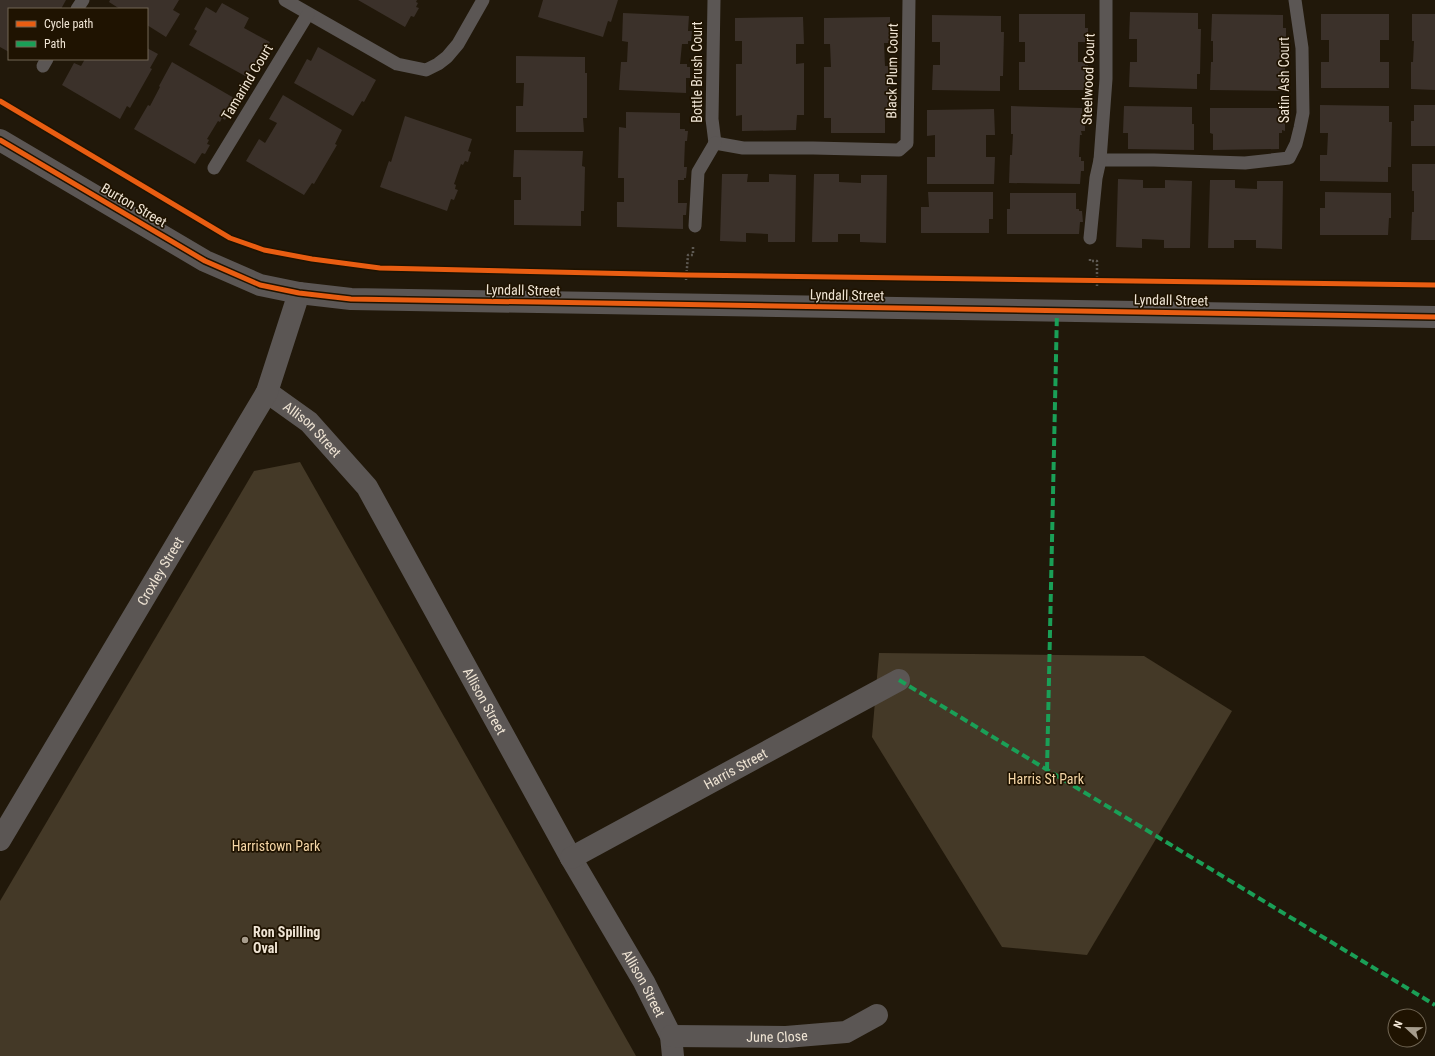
<svg xmlns="http://www.w3.org/2000/svg" width="1435" height="1056" font-family="'Roboto Condensed',sans-serif">
	<rect width="100%" height="100%" fill="#21180a"/>
	<g fill="#443927">
		<path d="M300,462l301,532 35,62h-636v-155l254,-430z"/>
		<path d="M879,653l265,3 88,55 -145,244 -85,-8 -130,-210z"/>
	</g>
	<g fill="#3b312a">
		<path d="M0,0h66l-5,9h-52v43l-9,-5z"/>
		<path d="M110,0h69l-6,10 7,4 -14,23 -19,-12v-16h-27l-11,-7z"/>
		<path d="M358,0h59l-1,2 2,1 -2,4 3,1 -5,9 -3,-1 -6,11z"/>
		<path d="M543,0h75l-7,22 -3,-1 -5,16 -65,-20z"/>
		<path d="M222,3l27,15 -5,10 26,14 -6,11 2,1 -5,10 -2,-2 -2,3 -3,-2 -7,14 -58,-32 8,-14 -3,-2 12,-22 10,6z"/>
		<path d="M1130,12l68,1v16h3l-1,45h-3v15l-68,-2 1,-25h7v-23h-8z"/>
		<path d="M623,13l66,3 -1,15h4l-1,10h-3v3h-6l-2,20h7v3h3v11h-4v15l-67,-3 2,-28h6l1,-20 -6,-1z"/>
		<path d="M1019,14h66v14h3v11h-3v3h-7v20h7v3h3v10l-3,1v14h-66v-28h6v-20h-6z"/>
		<path d="M1212,14l71,1v13h3v10h-3l-1,4h-2v21h2v5h3v10h-3v13l-72,-1 1,-28h2v-21h-2z"/>
		<path d="M1321,14h68v26h-9v22h9v26h-68v-26h8v-22h-8z"/>
		<path d="M1412,14h23v76l-24,-1v-27h2l1,-21h-2z"/>
		<path d="M932,15l69,1v16h3l-1,44h-3v15l-68,-1 1,-25h7v-23h-8z"/>
		<path d="M803,17l1,27h-8v20l8,-1v52h-7l-1,15 -54,1v-16l-6,1v-52h6v-23h-7v-23z"/>
		<path d="M890,17v26h-6l1,23h5v2h2l1,11h-3l1,26h2l-1,10h-2v3h-5v15h-54v-15h-7v-51h7l-1,-23h-6v-26z"/>
		<path d="M318,47l58,33 -12,22 -2,-1 -9,15 -59,-33 13,-24 4,2z"/>
		<path d="M147,48l11,6 -8,14 2,1 -22,39 -3,-2 -7,13 -58,-34 12,-22 7,3 4,-7h62z"/>
		<path d="M516,56l69,1v16h2v45h-4l1,14h-68v-26h7l1,-23h-8z"/>
		<path d="M172,62l62,36 -7,11 3,2 -5,9 -3,-2 -2,4 -2,-1 -11,18 2,1 -2,4 3,1 -5,9 -3,-1 -7,11 -61,-35 14,-24 2,1 10,-19 -1,-1z"/>
		<path d="M283,95l59,35 -7,14 2,1 -23,39 -2,-1 -8,12 -58,-34 13,-22 6,4 12,-20 -8,-4z"/>
		<path d="M1320,105l69,1v16h3l-1,45h-3v15l-68,-1v-26h7l1,-22h-8z"/>
		<path d="M1414,105h21v41h-24v-25h3z"/>
		<path d="M1011,106l71,2v13h3v10h-4l1,4h-2l-1,22h2v4h3v10h-3l-1,13 -71,-1 1,-28h2l1,-21h-2z"/>
		<path d="M1124,106l68,1v17h2v26l-66,-1v-16h-5z"/>
		<path d="M1210,108h72v12h3v11l-3,-1v3h-3v16l-66,1v-16l-3,-1z"/>
		<path d="M994,109l1,26h-9v22h9l-1,27h-67v-27h8v-22l-8,1v-26z"/>
		<path d="M626,112l54,1v16h5v2h3l-1,10h-2l-1,26h3l-1,11h-2v2h-6v23h9l-1,12h-3v14l-66,-2v-25h7v-24h-6l1,-51 7,1z"/>
		<path d="M405,116l67,23 -4,12 3,1 -3,10 -3,-1 -2,4 -2,-1 -7,20 2,1 -1,4 3,1 -4,10 -3,-1 -4,12 -67,-24 9,-26 2,1z"/>
		<path d="M514,150l69,1 -1,15 3,1 -1,44h-3v15l-67,-1v-25h7v-23h-8z"/>
		<path d="M1412,164h23v76h-24l1,-28h2v-21h-2z"/>
		<path d="M722,174h26l-1,8h22v-8l27,1 -1,67h-27v-8l-22,-1v9l-26,-1z"/>
		<path d="M814,174h25v8l22,1v-8h26l-1,68 -26,-1v-8h-22v8h-26z"/>
		<path d="M1118,179l25,1v8h22v-8l27,1 -2,67h-26v-8l-22,-1v9l-26,-1z"/>
		<path d="M1210,180h25v8l22,1v-8h26l-1,68 -26,-1v-8h-22v8h-26z"/>
		<path d="M928,192h65v27h-4v14h-68v-26h8z"/>
		<path d="M1325,192l66,1v25h-2l-1,17h-68v-27h5z"/>
		<path d="M1010,193h66v16h3v2h3l1,11h-3l-1,12h-72v-25h3z"/>
	</g>
	<g fill="none" stroke-linecap="round" stroke-linejoin="round">
		<g stroke="#5c5751" stroke-width="2.5" stroke-dasharray="2 2" stroke-linecap="butt">
			<path d="M1090,259v2h7v25"/>
			<path d="M686,280l2,-25h5v-8"/>
		</g>
		<g stroke="#5b5654" stroke-width="13">
			<path d="M285,0l112,64 29,6 12,-6 9,-7 11,-13 25,-44"/>
			<path d="M714,0l-2,119 3,24"/>
			<path d="M77,9l6,-9"/>
			<path d="M43,66l4,-7"/>
			<path d="M715,143l28,5h70l86,2 8,-7 2,-143"/>
			<path d="M1100,160h54l91,3 44,-5 7,-14 4,-16 3,-15 -1,-65 -7,-48"/>
			<path d="M214,168l94,-154"/>
			<path d="M695,226l3,-54 17,-29"/>
			<path d="M1090,238l6,-60 4,-18 6,-81v-79"/>
		</g>
		<g stroke="#5b5654" stroke-width="22">
			<path d="M0,140l205,121 55,24 39,8 52,6 1084,18"/>
			<path id="s1" d="M267,392l42,30 58,65 204,371 73,124 27,54 2,20"/>
			<path id="s2" d="M0,840l267,-448 32,-99"/>
			<path id="s3" d="M571,858l328,-178"/>
			<path id="s4" d="M671,1036l115,1 60,-5 31,-17"/>
		</g>
		<g stroke="#1a9f57" stroke-width="4" stroke-dasharray="8 4" stroke-linecap="butt">
			<path d="M899,680l536,325"/>
			<path d="M1047,770l10,-459"/>
		</g>
		<defs>
			<g id="cycleway">
				<path d="M0,101l230,137 34,12 48,9 68,9 306,7 749,10"/>
				<path d="M0,140l205,121 55,24 39,8 52,6 1084,18"/>
			</g>
		</defs>
		<use href="#cycleway" stroke="#1f1301" stroke-width="8"/>
		<use href="#cycleway" stroke="#e95d12" stroke-width="5"/>
	</g>
	<circle fill="#a79d8d" stroke="#1f1301" stroke-width="1.5" cx="245" cy="940" r="4"/>
	<g text-anchor="middle" stroke-width="3.5" stroke-linejoin="round" paint-order="stroke">
		<g font-size="14" fill="#efe4d4" stroke="#1f1301">
			<text transform="translate(892 71) rotate(-89)" y="5">Black Plum Court</text>
			<text transform="translate(697 72) rotate(-90)" y="5">Bottle Brush Court</text>
			<text transform="translate(1088 79) rotate(-88)" y="5">Steelwood Court</text>
			<text transform="translate(1284 80) rotate(-90)" y="5">Satin Ash Court</text>
			<text transform="translate(247 82) rotate(-59)" y="5">Tamarind Court</text>
			<text transform="translate(134 205) rotate(30)" y="5">Burton Street</text>
			<text transform="translate(523 290) rotate(1)" y="5">Lyndall Street</text>
			<text transform="translate(847 295) rotate(1)" y="5">Lyndall Street</text>
			<text transform="translate(1171 300) rotate(1)" y="5">Lyndall Street</text>
			<text dy="5" stroke="none"><textPath href="#s1" startOffset="59">Allison Street</textPath></text>
			<text dy="5" stroke="none"><textPath href="#s2" startOffset="313">Croxley Street</textPath></text>
			<text dy="5" stroke="none"><textPath href="#s1" startOffset="383">Allison Street</textPath></text>
			<text dy="5" stroke="none"><textPath href="#s3" startOffset="187">Harris Street</textPath></text>
			<text dy="5" stroke="none"><textPath href="#s1" startOffset="707">Allison Street</textPath></text>
			<text dy="5" stroke="none"><textPath href="#s4" startOffset="106">June Close</textPath></text>
		</g>
		<g font-size="14" fill="#f5d6a6" stroke="#1f1301">
			<text x="1046" y="784">Harris St Park</text>
			<text x="276" y="851">Harristown Park</text>
		</g>
		<g font-size="14" font-weight="bold" fill="#efe4d4" stroke="#1f1301" text-anchor="start">
			<text x="253" y="937">Ron Spilling<tspan x="253" dy="16">Oval</tspan></text>
		</g>
	</g>
	<rect x="8" y="8" width="140" height="52" fill="#1f1301" stroke="#726755"/>
	<rect x="16" y="21" width="20" height="6" fill="#e95d12" stroke="#726755"/>
	<text x="44" y="28" font-size="12" fill="#efe4d4">Cycle path</text>
	<rect x="16" y="41" width="20" height="6" fill="#1a9f57" stroke="#726755"/>
	<text x="44" y="48" font-size="12" fill="#efe4d4">Path</text>
	<g transform="translate(1407 1028) rotate(292)"><circle r="19" fill="#1f1301" stroke="#726755"/>
	<path d="M0-3L7 15L0 10L-7 15Z" fill="#a79d8d"/>
	<text y="-6" font-size="11" font-weight="bold" text-anchor="middle" fill="#efe4d4">N</text>
	</g>
</svg>
